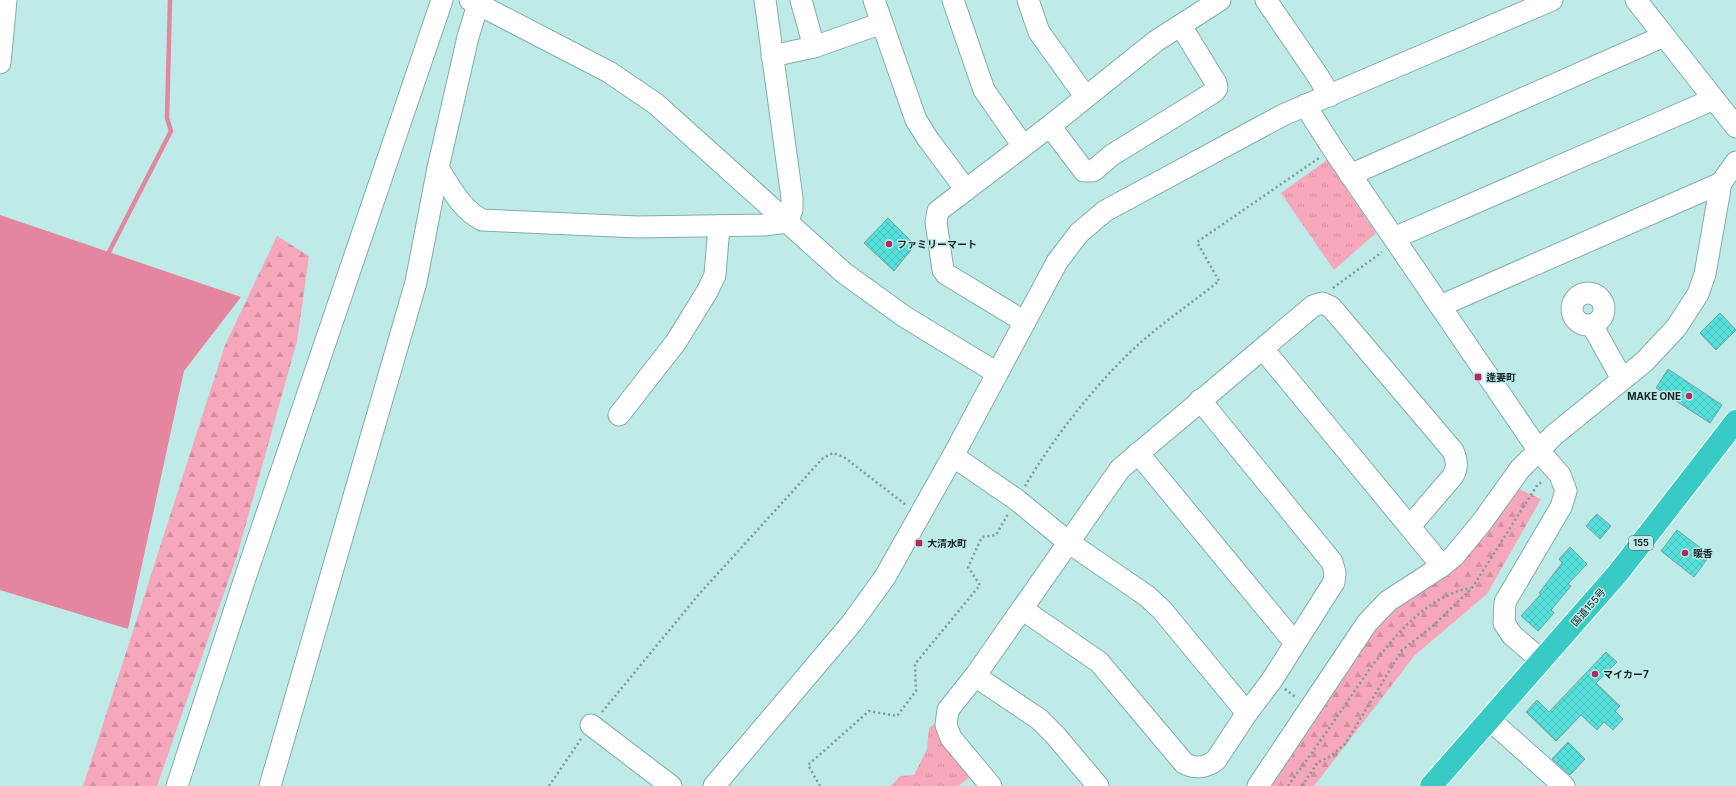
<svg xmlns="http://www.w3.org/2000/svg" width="1736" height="786" font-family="Inter,'Noto Sans JP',sans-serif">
	<defs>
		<pattern id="forest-firs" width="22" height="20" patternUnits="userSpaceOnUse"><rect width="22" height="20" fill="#f7a7bb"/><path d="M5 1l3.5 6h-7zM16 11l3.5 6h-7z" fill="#d38fa0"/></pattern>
		<pattern id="park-tufts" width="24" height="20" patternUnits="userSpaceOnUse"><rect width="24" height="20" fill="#f7a7bb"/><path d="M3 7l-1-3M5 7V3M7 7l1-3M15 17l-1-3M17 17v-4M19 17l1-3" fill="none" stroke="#d38fa0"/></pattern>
		<pattern id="building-cross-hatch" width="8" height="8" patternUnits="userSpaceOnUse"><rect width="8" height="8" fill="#55e0db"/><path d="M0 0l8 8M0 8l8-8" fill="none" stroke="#49c0bc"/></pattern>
	</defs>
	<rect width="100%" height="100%" fill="#beebe8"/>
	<g fill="url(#forest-firs)">
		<path d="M277,236l32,20 -12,85 -60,215 -80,230h-74l142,-441z"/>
		<path d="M1517,488l24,11 -54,95 -72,61 -101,131h-46l99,-151z"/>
	</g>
	<g fill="url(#park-tufts)">
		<path d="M1327,160l49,73 -42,37 -53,-77z"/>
		<path d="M938,721l36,53 -16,12h-67l9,-10 14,-1 13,-26 2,-21z"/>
	</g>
	<path fill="#e486a0" d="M0,215l241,82 -57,74 -56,258 -128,-39z"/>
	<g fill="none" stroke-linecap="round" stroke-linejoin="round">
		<path stroke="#e486a0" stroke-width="4.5" d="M109,252l62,-121 -4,-13 3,-118"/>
	</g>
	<g fill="url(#building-cross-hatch)" stroke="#77a19f">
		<path d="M888,218l27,27 -21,26 -30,-28z"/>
		<path d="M1720,313l16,17 -20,20 -16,-17z"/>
		<path d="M1668,369l54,36 -12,18 -54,-35z"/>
		<path d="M1597,514l14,12 -11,13 -14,-13z"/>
		<path d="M1677,530l33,25 -16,22 -33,-26z"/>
		<path d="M1570,547l17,17 -19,20 3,2 -20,24 3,3 -16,18 -17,-15 20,-22 -2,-1 23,-30 -3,-4z"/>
		<path d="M1606,652l11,10 -21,21 24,23 -5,5 8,8 -10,11 -9,-8 -7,8 -16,-15 -25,26 -30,-29 11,-12 12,12z"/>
		<path d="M1568,742l17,17 -15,16 -18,-16z"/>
	</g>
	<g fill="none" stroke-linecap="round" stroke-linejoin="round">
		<defs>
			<g id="minor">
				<path d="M470,0l139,72 47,32 188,169 61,44 92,56"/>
				<path d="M801,0l13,47"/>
				<path d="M874,0l42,120 12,19 38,51"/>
				<path d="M953,0l31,90 39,56"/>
				<path d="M1028,0l11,32 46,64"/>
				<path d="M1266,0l52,76 12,20"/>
				<path d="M1636,0l100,127"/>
				<path d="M772,56l42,-9 68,-24"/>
				<path d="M0,63l6,-63"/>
				<path d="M1305,105l28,44 206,302 21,24 6,16 -5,16 -56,95 -1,21 8,12 29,25"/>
				<path d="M1050,126l34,45h9l19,-16 102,-63 3,-4 -1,-5 -35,-57"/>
				<path d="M438,168c13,20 23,41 44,52l156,7 126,-2 23,-3 5,-12v-12l-27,-198"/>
				<path d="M1350,175l314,-139"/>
				<path d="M1394,238l320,-139"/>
				<circle cx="1588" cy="309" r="16"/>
				<path d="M1440,306l281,-123"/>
				<path d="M1025,322l-79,-48 -3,-4 -7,-48 2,-11 112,-85 106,-85 64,-41"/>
				<path d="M1592,325l30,54"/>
				<path d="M1263,349l179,217"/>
				<path d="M619,415l57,-73 32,-52 7,-15 4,-49"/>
				<path d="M1138,453l157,190"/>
				<path d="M953,456l64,44 51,42 79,54 15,14 85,103"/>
				<path d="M1022,609l77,53 85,101c10,6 22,5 32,-3l31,-47 25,-33 62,-98 1,-9 -3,-11 -132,-162"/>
				<path d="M975,676l64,43 16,16 43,51"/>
				<path d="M1490,720l74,66"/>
				<path d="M591,725l80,61"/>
				<path d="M177,786l69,-211 196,-575"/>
				<path d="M270,786l146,-504 22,-114 30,-131 10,-33"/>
				<path d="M714,786l137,-162 34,-47 68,-121 104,-194 22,-29 26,-22 178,-96 269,-115"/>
				<path d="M991,786l-40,-48 -5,-13 2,-15 27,-34 145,-207 193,-163 9,-3 9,4 122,144c4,9 5,16 0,25l-43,50"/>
				<path d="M1258,786l109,-163 21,-22 54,-35 12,-10 28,-34 38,-53 34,-34 90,-73 32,-34 22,-34 7,-20 16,-91 15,-21"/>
			</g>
			<path id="highway" d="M1431,786l187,-213 118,-152"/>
		</defs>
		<use href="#minor" stroke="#82acaa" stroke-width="23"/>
		<use href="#highway" stroke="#fff" stroke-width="24"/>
		<g stroke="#799b99" stroke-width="2.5" stroke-dasharray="2 3" stroke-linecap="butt">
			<path d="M1333,288l49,-36"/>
			<path d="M1025,486c29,-49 72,-104 115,-143 25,-22 53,-41 79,-62l-22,-39 122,-84"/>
			<path d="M1285,689l12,9"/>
			<path d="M602,712l98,-119 123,-135 10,-5 11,4 62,48"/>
			<path d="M549,786l32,-47"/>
			<path d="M820,786l-12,-21 61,-54 28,5 19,-25 -1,-27 65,-79 -12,-18 14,-30 14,-2 12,-21"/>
			<path d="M1288,786c18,-25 36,-50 53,-75 30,-44 73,-114 130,-123"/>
			<path d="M1302,786l16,-24 13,-6 14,-12 57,-94 31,-24 39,-38 66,-104 5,-2"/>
		</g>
		<use href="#minor" stroke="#fff" stroke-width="21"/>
		<use href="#highway" stroke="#38cac5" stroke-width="22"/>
	</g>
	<g fill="#b4275f" stroke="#beebe8" stroke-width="1.5">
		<circle cx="889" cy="244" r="4"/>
		<rect x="1474" y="373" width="8" height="8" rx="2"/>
		<circle cx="1689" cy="396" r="4"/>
		<rect x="915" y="539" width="8" height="8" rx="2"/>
		<circle cx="1685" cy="553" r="4"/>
		<circle cx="1595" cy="674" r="4"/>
	</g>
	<g text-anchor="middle" stroke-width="3" stroke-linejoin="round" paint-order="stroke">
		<rect fill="#beebe8" stroke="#465f5d" stroke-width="1" x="1629" y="536" width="24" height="14" rx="3"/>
		<g font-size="9" font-weight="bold" fill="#122322">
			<text x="1641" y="546">155</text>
		</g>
		<g font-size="10" font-weight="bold" fill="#122322" stroke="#beebe8" text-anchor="start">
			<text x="897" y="248">ファミリーマート</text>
			<text x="1486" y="381">逢妻町</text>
			<text x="1681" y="400" text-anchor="end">MAKE ONE</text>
			<text x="927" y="547">大清水町</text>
			<text x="1693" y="557">暖香</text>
			<text x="1603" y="678">マイカー7</text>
		</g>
		<g font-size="10" fill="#122322" stroke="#beebe8">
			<text transform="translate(1588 607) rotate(-49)" y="4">国道155号</text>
		</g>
	</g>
</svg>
